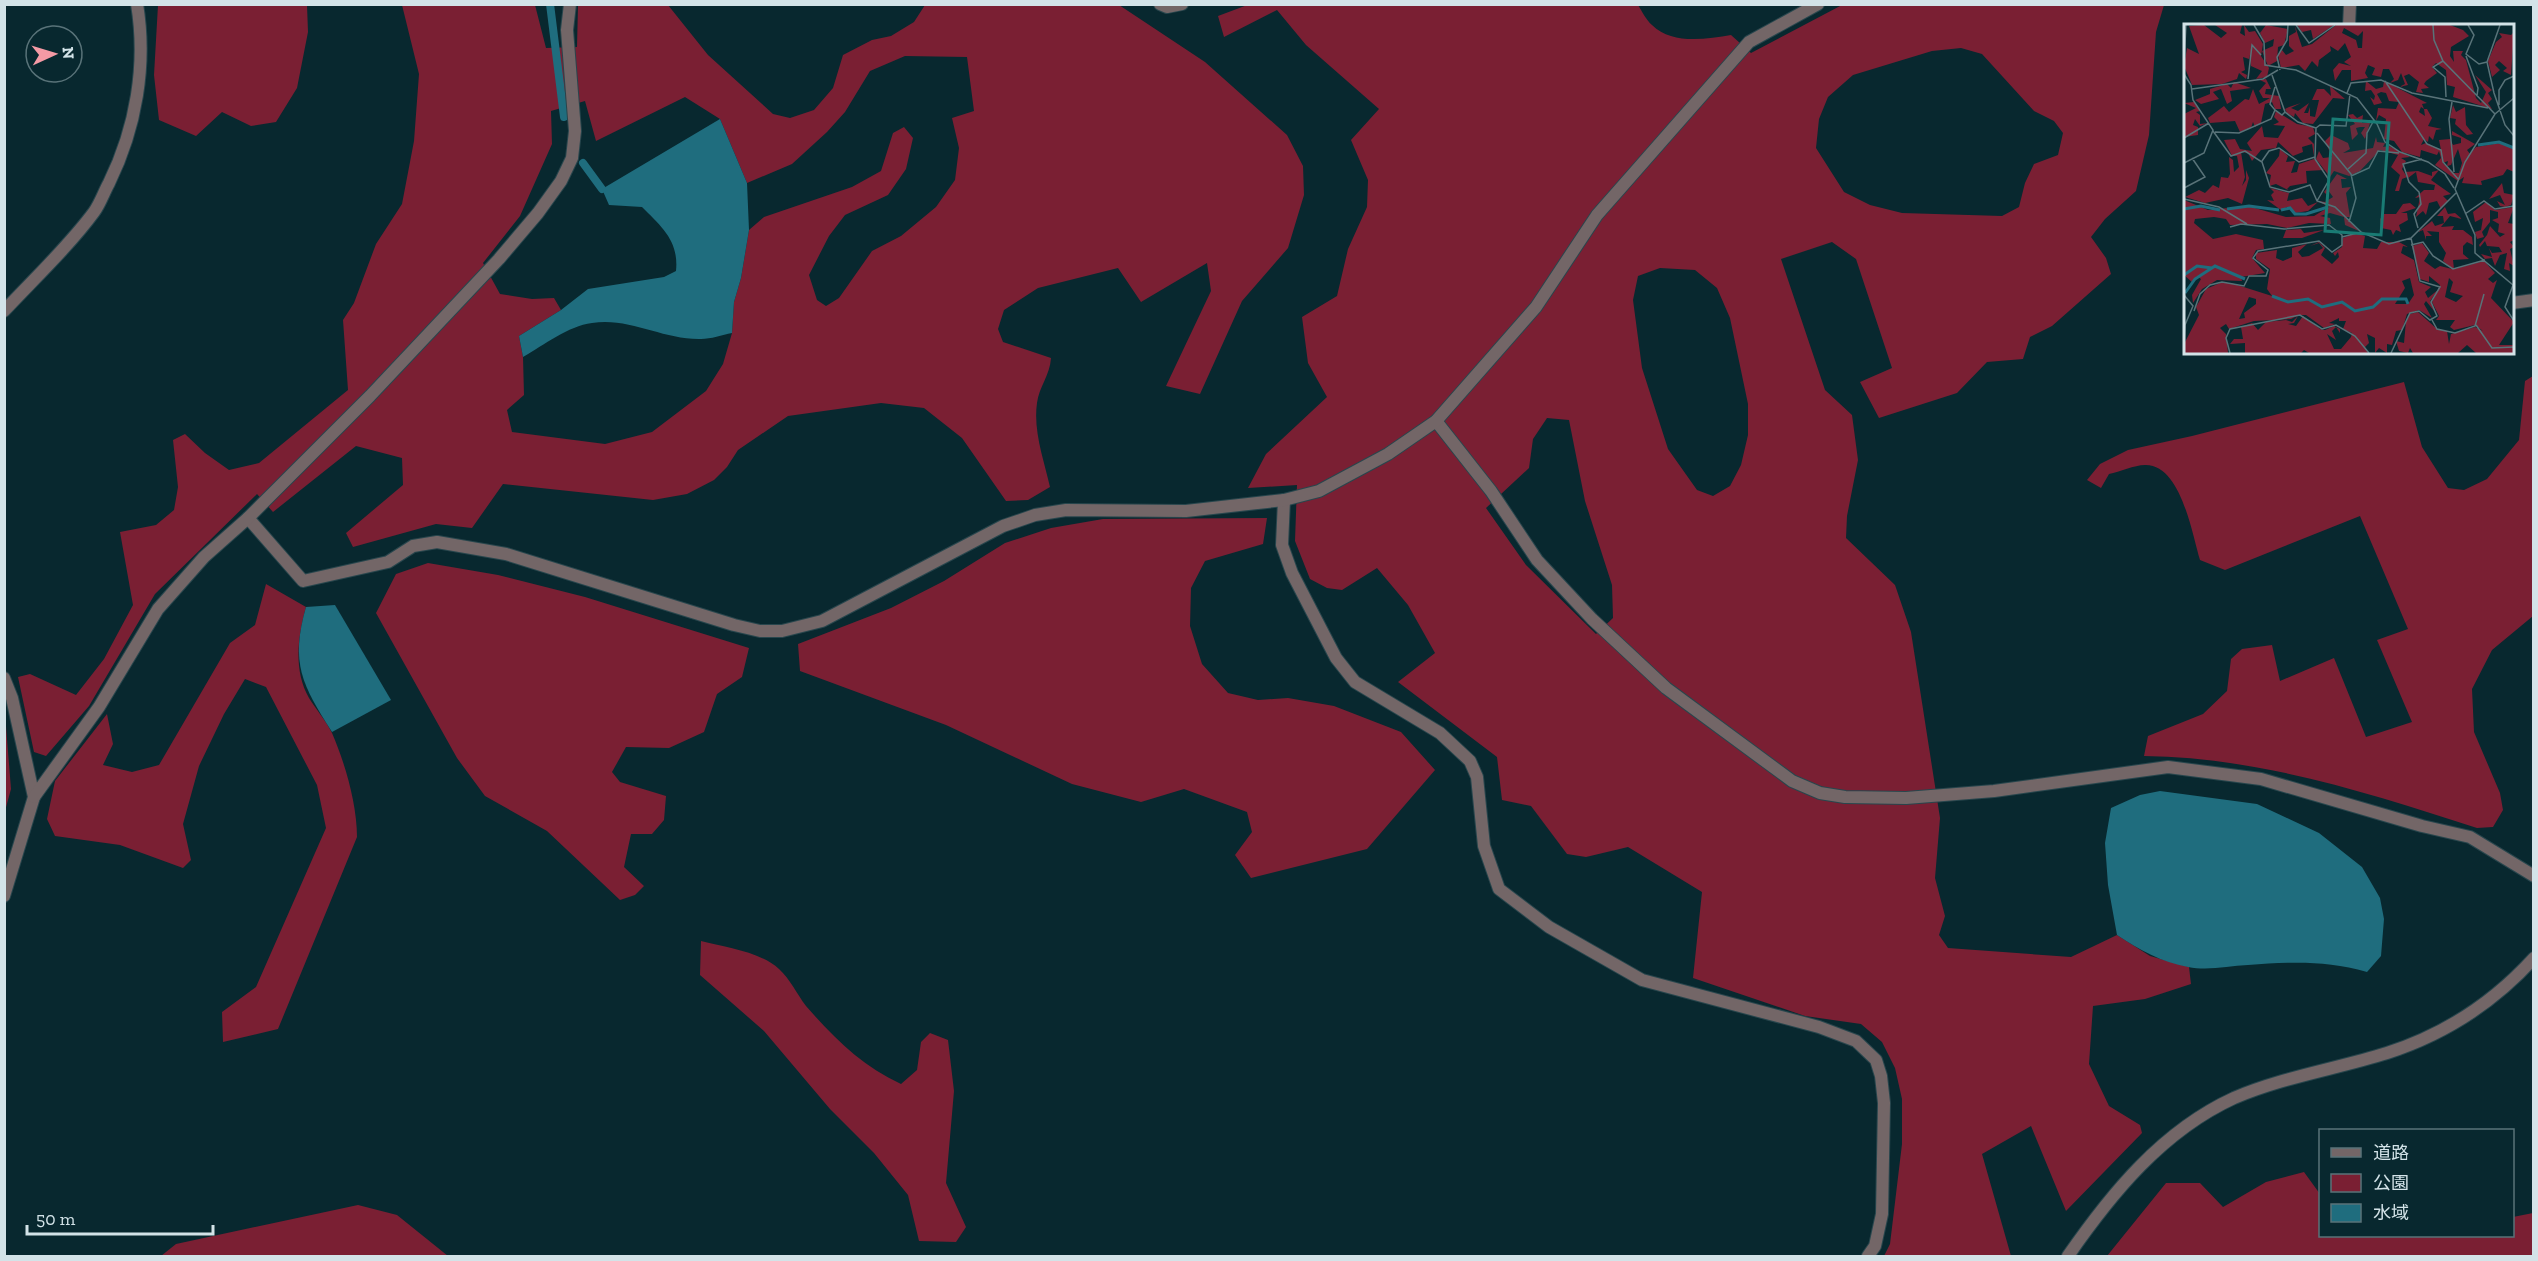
<svg xmlns="http://www.w3.org/2000/svg" width="2538" height="1261" font-family="'Zilla Slab','Noto Sans JP',serif">
	<rect width="100%" height="100%" fill="#08282f"/>
	<g fill="#7a1f33" fill-rule="evenodd">
		<path d="M1250,4l388,1c4,6 8,15 14,20 20,20 54,14 79,10l20,18 91,-48h322l-8,27 -7,103 -13,56 -31,28 -14,18 15,21 5,16 -59,52 -22,11 -7,22 -36,3 -30,31 -78,25 -19,-36 32,-14 -36,-109 -24,-17 -51,17 44,131 27,25 6,45 -11,56 -1,22 49,47 16,47 29,186 -5,60 10,38 -6,19 9,13 123,9 46,-22 33,21 39,11 2,17 -46,15 -52,7 -4,58 20,42 31,19 2,8 -76,78 -35,-85 -49,28 29,102h-127l6,-12 12,-100v-45l-7,-31 -13,-26 -21,-18 -56,-8 -112,-38 9,-86 -74,-45 -42,10 -19,-3 -36,-48 -29,-6 -5,-43 -99,-75 37,-29 -27,-48 -31,-37 -35,22 -15,-2 -17,-9 -15,-38 2,-56 -49,3 18,-34 61,-57 -19,-34 -6,-46 35,-21 11,-47 19,-42 1,-27 -17,-40 28,-31 -73,-64 -29,-35 -53,27 -6,-21zM1961,48l21,6 52,57 20,10 9,12 -5,22 -24,9 -9,19 -6,24 -17,9 -100,-3 -32,-8 -26,-13 -28,-44 3,-29 9,-22 25,-22 79,-24zM1660,268l35,2 22,18 13,30 18,86v31l-7,30 -11,21 -17,10 -16,-6 -29,-41 -26,-81 -9,-68 5,-24zM1547,418l22,2 16,81 27,84 1,33 -17,16 -70,-69 -40,-57 43,-40 4,-29z"/>
		<path d="M158,5h149l1,27 -11,56 -21,34 -25,4 -29,-14 -26,24 -37,-16 -5,-45z"/>
		<path d="M402,5h133l11,43 31,-1 1,-42h90l40,50 65,59 17,4 24,-8 19,-22 10,-33 29,-15 19,-4 23,-14 11,-17h194l86,57 82,73 16,31 1,29 -16,53 -46,53 -42,93 -34,-8 45,-95 -4,-28 -66,39 -23,-34 -80,20 -34,22 -6,19 5,13 48,16c-1,17 -12,29 -14,45 -4,28 7,57 13,84l-22,13 -22,1 -44,-63 -38,-30 -43,-5 -93,13 -50,34 -11,17 -13,13 -27,14 -34,6 -150,-16 -31,44 -36,-4 -83,23 -7,-14 57,-48 -1,-27 -46,-12 -83,66 -16,-18 -102,100 -66,112 -43,50 -12,-4 -16,-75 12,-3 46,21 28,-36 29,-54 -13,-73 36,-7 18,-15 4,-23 -5,-47 12,-6 20,19 24,17 30,-7 89,-73 -5,-70 11,-17 22,-59 26,-40 12,-63 5,-67zM905,56l62,1 7,54 -22,7 7,30 -4,32 -19,27 -35,29 -29,15 -33,47 -13,8 -9,-6 -8,-25 20,-39 16,-21 43,-20 18,-26 7,-31 -9,-11 -11,6 -12,38 -29,16 -88,30 -15,13 -8,48 -7,24 -2,31 -9,31 -17,27 -54,41 -47,12 -93,-12 -5,-22 17,-15 -1,-38 -4,-21 42,-26 -7,-12 -22,1 -32,-5 -17,-31 37,-47 32,-72 -1,-33 34,-10 11,40 89,-44 35,22 27,64 45,-19 35,-32 18,-20 25,-41z"/>
		<path d="M2533,376v240l-41,34 -20,39 2,43 26,61 3,17 -10,17 -16,1c-107,-35 -220,-71 -333,-72l4,-20 55,-22 24,-23 4,-32 11,-10 30,-4 8,36 54,-23 32,79 46,-15 -35,-82 31,-11 -48,-113 -135,54 -25,-10c-8,-26 -19,-96 -55,-95 -11,0 -25,7 -36,9l-8,14 -14,-8 13,-16 28,-14 64,-14 212,-54 18,65 26,41 16,2 23,-11 32,-39 6,-59z"/>
		<path d="M1267,518l-4,26 -58,17 -14,27 -1,38 12,38 26,29 30,7 30,-2 46,8 67,26 34,38 -68,79 -116,29 -16,-23 17,-23 -5,-20 -63,-23 -43,13 -69,-18 -126,-59 -146,-54 -2,-27 93,-36 53,-27 61,-38 46,-15 52,-9z"/>
		<path d="M428,563l70,12 87,22 164,51 -7,29 -25,17 -13,38 -35,16 -43,-1 -14,25 8,10 46,14 -2,24 -12,14h-21l-7,33 20,19 -9,9 -15,5 -73,-69 -62,-35 -28,-38 -81,-145 20,-39z"/>
		<path d="M266,584l40,23c-8,29 -13,63 3,91 7,11 17,23 23,35 13,30 25,71 25,104l-79,192 -55,13 -1,-30 34,-25 70,-159 -9,-43 -51,-98 -21,-8 -21,35 -25,52 -16,58 8,36 -8,8 -63,-23 -65,-9 -8,-17 8,-38 52,-67 6,30 -10,21 29,7 27,-7 71,-122 25,-18z"/>
		<path d="M5,714l6,75 -6,22h-1z"/>
		<path d="M701,941c24,6 60,11 78,28 11,10 18,25 27,37 28,32 56,60 95,78l16,-14 4,-28 9,-9 18,7 6,51 -8,92 20,44 -10,15 -37,-1 -11,-46 -34,-42 -44,-44 -66,-78 -64,-56z"/>
		<path d="M2304,1172l16,22v42h192l1,-19 20,-4v43h-426l59,-73h34l23,24 43,-25z"/>
		<path d="M358,1205l39,10 51,41h-287l15,-12z"/>
	</g>
	<g fill="#1f6d7e">
		<path d="M720,119l27,64 2,47 -8,48 -7,24 -2,31c-10,2 -21,6 -31,6 -38,1 -71,-22 -109,-16 -24,3 -48,22 -69,34l-4,-21 42,-26 27,-21 76,-12 12,-6c3,-30 -14,-44 -34,-64l-33,-2 -7,-16z"/>
		<path d="M335,605l56,95 -59,32c-30,-47 -42,-69 -26,-125z"/>
		<path d="M2160,791l97,13 62,29 43,34 18,31 4,21 -3,37 -14,16c-42,-12 -77,-10 -119,-7 -20,1 -40,6 -60,2 -27,-5 -48,-17 -71,-32l-9,-50 -3,-42 6,-35 29,-13z"/>
	</g>
	<g fill="none" stroke-linecap="round" stroke-linejoin="round">
		<g stroke="#1f6d7e" stroke-width="8">
			<path d="M550,4l14,113"/>
			<path d="M583,163l19,26"/>
		</g>
		<defs>
			<g id="minor">
				<path d="M1160,4l7,3 15,-3"/>
				<path d="M2349,26l1,-22"/>
				<path d="M2512,303l22,-3"/>
				<path d="M4,311c29,-31 65,-65 90,-99 6,-8 10,-20 15,-29 27,-55 38,-118 28,-179"/>
				<path d="M1436,421l55,70 46,69 55,59 74,69 126,93 28,12 25,4 61,1 88,-7 174,-24 93,12 161,47 48,11 64,39"/>
				<path d="M1284,500l-2,45 10,28 44,85 19,24 85,51 30,28 7,16 7,69 15,43 50,38 93,53 177,47 37,14 20,19 5,16 3,27 -2,111 -7,32 -7,10"/>
				<path d="M248,518l55,63 85,-19 25,-16 24,-4 69,12 228,71 26,6h22l40,-10 181,-95 32,-11 31,-5 120,1 98,-11 35,-9 69,-37 48,-33 100,-114 61,-92 152,-173 69,-38"/>
				<path d="M4,678l8,20 22,99 -30,99"/>
				<path d="M34,797l65,-90 59,-98 46,-52 44,-39 122,-122 129,-137 39,-46 23,-32 11,-23 3,-27 -8,-101 3,-26"/>
			</g>
			<path id="tertiary" d="M2068,1256c43,-62 94,-125 166,-158 49,-21 102,-29 153,-45 56,-18 107,-51 147,-95"/>
		</defs>
		<use href="#minor" stroke="#28464d" stroke-width="14"/>
		<use href="#tertiary" stroke="#28464d" stroke-width="14"/>
		<use href="#minor" stroke="#736667" stroke-width="12"/>
		<use href="#tertiary" stroke="#736667" stroke-width="12"/>
	</g>
	<g transform="translate(2184 24)">
		<rect width="330" height="330" fill="#08282f"/>
		<path d="M20,1l17,13 6,-5 -12,-8h27l-2,8 5,3 -1,-11 5,7 6,-1 8,13 -2,12 8,12 -2,9 -11,2 6,-8 -11,-5 -2,-11v4l-6,-2 2,13 -4,2 6,3 -1,4 -7,-6 -2,6 -15,5 -30,1 -8,-19 3,-18 12,6 -10,-28zM82,1l22,4 -4,16 -6,2 -1,14 -9,5 -6,-15 11,-5 1,-7 -9,4 -5,-10zM113,1h37l-21,14 -2,-9 -9,2zM152,1h114l13,5 6,6 -18,11 -1,9 4,6 -1,-11h10l-2,4 5,5 10,38 5,5 5,-11 -11,-17 17,15 -4,3 4,6 -4,4 4,6 -39,-12 2,-10 -8,-2 -1,-15 -10,-7 -4,4 5,6 -11,8 -2,3 5,4 -8,1 2,4 -7,-1 3,-10 -10,-8 -5,2 4,9 -9,2 6,-3 -4,-11 -3,7 -8,3 4,-4 -5,-10h-6l-2,8 -9,-2 3,-7 -7,-3 -3,8 3,5 -17,3v-11h-9l-7,11 -2,-11 6,-7 12,3 -7,-4 7,-5 -6,-14 -7,8 -8,-5 1,5 -12,9 -1,7 -6,-6 -7,10 3,3 -9,-9 -18,3 -3,-13 4,-5 4,5 8,-4 -5,-5v-10l7,-4 -1,-6 7,21 10,-3zM160,4l14,8 5,-5 -1,17h-4l-2,-8 -14,-7zM330,8l-3,43 -8,-4 4,-3 -8,-7 -4,4 5,5 -8,7 -4,-16 8,-19 6,-5 -3,-4 12,2zM82,55l5,10h-5l-1,5 14,2 2,13h-6l-3,-7 -7,2 -4,19 -6,4 -2,-5 -2,6 -11,4 -5,-11 -25,2 -2,-5 16,-12 5,6 16,-13 4,1 4,-11 6,15 11,-6h-7l-4,-7 7,-8 -6,-3zM182,57l10,8 7,-2 1,-6 43,22 -5,1 2,5 -3,-2 -2,5 6,4 -1,-7h3l5,9 -4,8 14,3 -6,1 -3,10 -4,-4 -1,6 -4,-3 -3,6 5,-2 15,7 -2,-10 11,-1 3,6 8,-2v-5l-9,-3v-4l23,13 -8,6 3,4 6,-7 24,-4 14,5v24l-7,-3 -4,6 -22,6 1,4 -20,-2 2,-6 -6,4 -23,-16 6,-7 -2,-7 -2,4 -16,-5 -1,7 -18,-5 -8,-11 -10,-2 2,-20 -7,-4 -3,6 2,-13 18,1 3,-7 -10,-1 -3,-8 -5,-1 -4,2 5,9 -8,2 -4,-8 4,3 1,-4 -4,-6 -6,1zM274,125l4,14 -3,10h-5l-11,-10 5,-2 -1,5 4,-1zM50,58l17,6 -21,3 2,10 -5,3 -6,-15 -8,3 6,7 -18,5 -6,-4 15,-6v-5l17,-5 4,4zM146,62l15,13 -12,-1 -20,26 -10,-1 -8,-10 -1,4 -7,-4 -2,-4 4,-2 12,-4 -10,5 7,3 11,-8 -5,10h4l2,-6v9l5,1 4,-17h-7l5,-11h7l7,7zM10,78l6,9 -4,1 4,3v9l8,-1 -8,3 -5,-7 -2,6 5,2v8l-14,2v-23l12,-6 -12,-5zM269,81l3,7 9,-5 1,18 11,14 -4,-5 -6,1 -12,-11 1,-5 -6,-1zM92,87l21,13 16,3 2,7 -7,4 6,6v12l-2,-12 -10,3 1,5 -10,4 -15,-14 -2,6 -15,2 -9,11 -4,-8 -7,-1 4,25 -3,9 4,-6v-10l3,8 -7,26 -14,-6 -23,5 -20,-6 14,-7 6,3 8,-8 6,3 2,-11 7,1 2,-4 -1,-17 4,3 1,12 5,-5 -2,-11h-5l-8,-16 11,-1 5,10 12,2 -5,-8 15,-17 2,11 14,1 7,-12 -12,-1 6,-3 -5,-5zM169,90l4,4 6,-3 -1,8h8l-5,16 -4,-6 4,-6h-5l-4,1 2,6 -6,6 -2,-14 5,-2 -7,-9zM147,111l17,8 2,6 -7,4 30,-5 3,-11 1,5 8,1 -2,4 6,-1 21,11 -9,1 5,3 -4,8 5,8 -5,2 -3,12h-4l5,-16 -9,-8 7,-12 -18,-5 -20,21 -11,5 -15,-5 -4,6 -14,-18 3,-8 4,7 9,-1 -7,-16zM96,125l8,7 -2,6 9,-1 -4,12 6,-1 2,-8 15,-5 10,11 -18,1 1,12 -17,3 -3,3 3,2 -14,-7 -7,2 2,-11 -5,-2 13,-17zM255,146l-8,10 20,14 -8,2 5,5 -7,8 -4,-8 -8,2 -3,12 -3,-4 -7,6 4,-20 -5,1 9,-8h10l1,-5 -17,-3 -2,-10 -8,6 -3,-6 13,-1 14,5v-4zM153,150l10,5h-6l1,9 9,-1 -5,6 4,24h-4l13,14 -14,-6 -1,-8 -14,-4 -10,3 10,2 1,6 -22,-1 -22,5 -20,-4 -37,1 -4,-6 -12,-2 -19,2 -1,4 19,16 23,-5 27,6 1,9 -8,1 -4,8 13,15 -24,4 1,4 -25,-1 -15,9 -9,14 -1,-8 9,-16 -4,-3 -4,7 -9,-8v-75l24,10 40,-4 38,11 28,-1 15,-9 -11,-6 7,1 8,-5 -5,-7 -1,5 -3,-3zM318,159l2,10 10,2 -3,10 -6,2 -5,-1 -3,-5 8,4 -5,-10 -11,4zM86,164l19,5 -2,8 15,-3 6,8 10,-4 -10,9 -13,2 -8,-6 -6,3 -14,-10 7,1 -3,-6 3,-3zM302,178l9,8 19,-3 -6,16 6,1v16l-4,2 4,5 -4,2 4,17 -5,-3 1,8 -6,-2 3,-16 -7,2 -5,11 -3,-8 -7,1 -4,-5 11,3 -3,-9 3,5 10,-1 -3,-5 -12,-1 -2,-5 -5,6 -1,-2 8,-10 3,-9 10,11 5,-3 -7,-2 1,-8 -7,-4 6,-2v-6l-8,-2v12l-8,10 2,5 -7,2 -2,-7 6,-2 2,-12 -8,4 -2,-10zM226,179l6,5 -15,5h6l1,7 -9,5 2,7 -5,-2 -3,5 -2,-5 -10,-2 -1,-9 4,-5h12l7,-10zM261,183l3,7 7,-1 7,6 -12,-3 -9,11 13,-1 -2,4h11l9,7 1,8 -6,-3 -4,4v8l6,5 -16,1 1,9 30,-8 11,12 -7,6 5,4 4,-3 -6,18 23,24 -15,23h15v8h-38l-9,-8 -9,8h-45l-3,-5 -2,5 -9,-2 -3,-10 8,2 2,-22 4,-7 8,-2 19,17 10,2 2,13 2,-10 24,-7 8,4 -8,-6 -21,5 -4,-3 5,-7h-19l3,-4 -7,-14 8,-17 -11,-9v6l-9,-3 -8,-33 10,-3 7,10 -5,8 11,8 5,-3 12,3 -9,-8 3,-8 -7,-11v-10l-12,-1 5,5h-6v4l-3,-10 -5,2 14,-11 3,5 9,-3 -1,-7h-6zM265,254l4,4 -3,10 13,4 -7,6 -11,-5zM117,205l3,4 20,-3 -22,8h-19l3,-8zM172,209l9,3 -2,12 14,1 4,-7h18l9,5 -5,-1 -2,7 13,7 5,22 12,5 -6,5 3,6 11,-9 -9,12 5,11 -9,-11 -2,3 8,14 -13,-8 -12,4 -5,16 -6,1 -4,14 -5,-1v9l-8,-5 -4,5v-15l-8,-4 2,9 -4,4 3,6h-59l-5,-3 -3,3h-56v-10l-15,1 4,-5h9l-2,-12 11,-4 6,7 8,-8 20,-2 6,2 6,-6 -4,7 -6,1 8,2 7,-10 17,13 5,1 9,-4 6,3v4l-4,-6 -4,4 4,9 -9,-6 7,15h7l10,-12 1,-4 -9,-4 3,-8h-7v-3l-10,5 6,1 -11,4 -18,-13h-7l-8,4 -37,2 -25,8 -3,-5 -6,4 6,6 2,19h-44v-9l15,-29 -3,-8 10,-18 14,-6h11l41,13 -5,-7 3,-20 -14,-10v-6l21,-3 -1,8 7,3 9,-4v-9l15,-4 -9,8 4,5 7,-1 14,-8 -4,-5 -9,3 9,-4 6,6 -4,7 11,9 7,-7 -1,-5 -3,4 -2,-3 9,-6 1,-9zM226,254l4,17 -6,9h-13l10,-16 -3,-7zM65,273l7,2v5l-12,9 1,5 -6,1z" fill="#7a1f33" fill-rule="evenodd"/>
		<path fill="none" stroke="#1f6d7e" stroke-width="3" d="M294,121l21,-3 15,6M0,185l17,-3 19,4M43,185l22,-3 30,4M97,186l9,-2 5,6h11l22,-7M0,251l13,-9 15,2M1,269l10,-14 20,-13 30,13M88,272l16,6 20,-3 14,8 20,-5 13,9 18,-4 9,-8h24l2,5"/>
		<path fill="none" stroke="#597379" stroke-width="1.5" d="M70,1l10,17 1,23 31,5 61,28 20,26 8,18 15,10 28,10 17,12 9,14M112,1l13,18 26,-18M249,1l1,15 9,21 52,53M284,1l6,10 -8,19 13,10 8,-2M316,1l-13,37 7,31 11,32 9,11M282,32l12,32 -1,8M259,37l-10,6 12,10 1,20M0,38l2,-37M96,46l-3,-13 10,-17 1,-15M0,50l7,11 2,15 20,30 -9,23 -20,10M88,51l13,37 13,10 18,6M64,55l4,-34 9,10M201,57l42,63 14,6 2,12 16,18M8,65l71,-10 15,-9M163,69l4,-10 30,-3 31,13 76,15M330,74l-19,16 -30,48 -10,27 20,46v18l38,32 -8,22 9,14M268,78l-3,17 5,53M315,81v-15l6,-10 9,-4M91,86l-5,-6 5,-17M132,104l-1,31 14,21 -12,21M132,104l4,-3 26,1 4,-32M29,107l18,25 14,-5 17,11 8,25 19,5 21,-7 7,16 18,6 26,25M31,108l24,1 32,-14 4,-9 7,5 3,-3M133,109l34,41 5,24 -7,24M0,114l25,-15M78,137l7,-10 10,-3 20,14 16,-5M164,145l18,-16 1,-20 7,-13M167,152l18,-8 9,-17 21,2M0,164l21,-11 -13,-19M0,175l35,8 28,17M281,190l19,-13 11,8 19,-3M234,204l-4,-14 7,-10 -2,-12 -10,-10 -6,-18 19,-5M158,213l19,-5 28,12 22,-6 45,-45M227,221l12,-3 10,14 20,13 32,-9M0,271l9,11 -8,19 -1,18M10,287l6,-17 10,-9 12,-3 22,4 5,-10h17l2,-6 -15,-12 5,-7 61,-10 13,11 10,-7v-10l-13,-10 -45,4 -43,-5 -11,3M248,296l5,9 18,4 20,-7 9,-32M292,301l16,23 22,-1M46,329l-4,-15 4,-9 70,-14 22,14 14,-4 19,11 14,17M207,329l19,-40 9,-2 11,9 7,-4 -6,-14 9,-15 -20,-6 -9,-43"/>
		<path fill="#197b74" fill-opacity="0.15" stroke="#197b74" stroke-width="3" d="M149,95l56,4 -8,112 -56,-4z"/>
		<rect width="330" height="330" fill="none" stroke="#d3e3e8" stroke-width="3"/>
	</g>
	<rect width="2538" height="1261" fill="none" stroke="#d3e3e8" stroke-width="12"/>
	<rect x="2319" y="1129" width="195" height="108" fill="#08282f" stroke="#597379" stroke-width="1.5"/>
	<rect x="2331" y="1148" width="30" height="9" fill="#736667" stroke="#597379" stroke-width="1.5"/>
	<text x="2373" y="1159" font-size="18" fill="#d3e3e8">道路</text>
	<rect x="2331" y="1174" width="30" height="18" fill="#7a1f33" stroke="#597379" stroke-width="1.5"/>
	<text x="2373" y="1189" font-size="18" fill="#d3e3e8">公園</text>
	<rect x="2331" y="1204" width="30" height="18" fill="#1f6d7e" stroke="#597379" stroke-width="1.5"/>
	<text x="2373" y="1219" font-size="18" fill="#d3e3e8">水域</text>
	<g transform="translate(54 54) rotate(86)"><circle r="28" fill="#08282f" stroke="#597379" stroke-width="1.5"/>
	<path d="M0-4.5L10 22L0 15L-10 22Z" fill="#f49aa5"/>
	<text y="-9" font-size="16" font-weight="bold" text-anchor="middle" fill="#d3e3e8">N</text>
	</g>
	<path d="M27 1225v9h186v-9" fill="none" stroke="#d3e3e8" stroke-width="3"/>
	<text x="36" y="1225" font-size="18" fill="#d3e3e8" stroke="#08282f" stroke-width="4.5" paint-order="stroke">50 m</text>
</svg>
